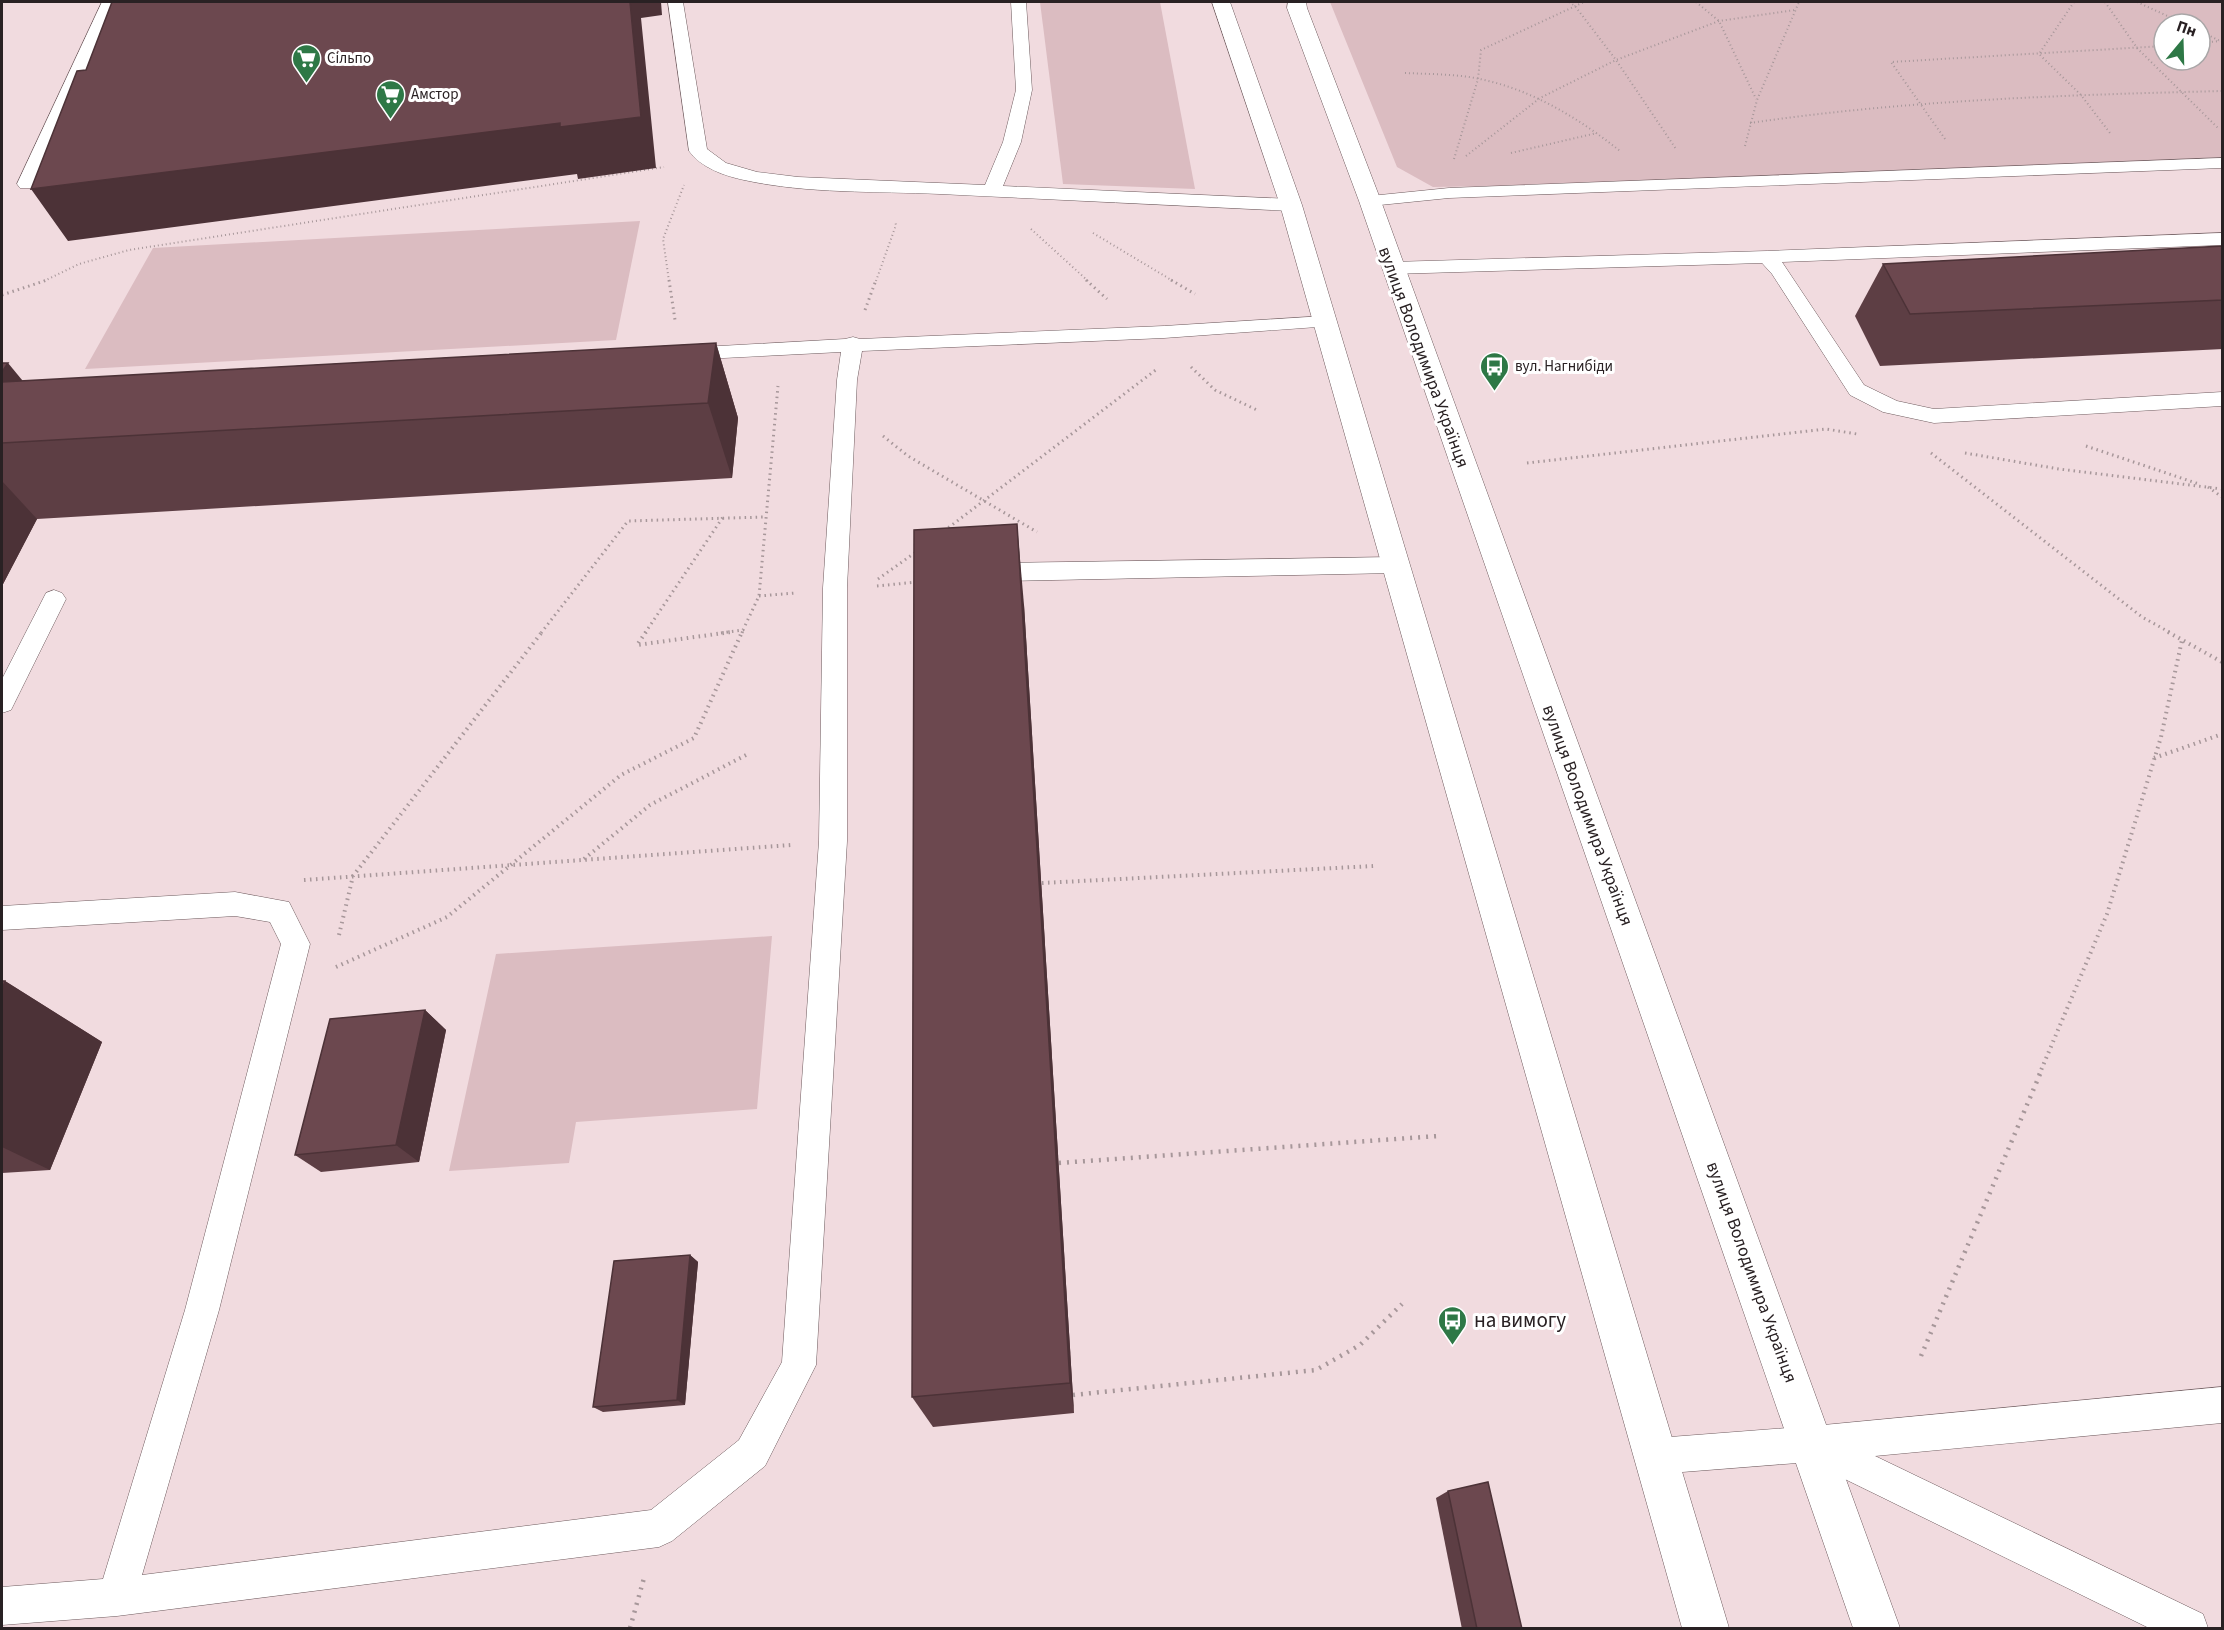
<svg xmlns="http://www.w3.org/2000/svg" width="2224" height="1630" font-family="'Source Sans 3',sans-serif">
	<rect width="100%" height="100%" fill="#f1dbdf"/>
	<g fill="#dbbcc1" fill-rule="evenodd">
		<path d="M1040,2h120l35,187 -132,-5z"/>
		<path d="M1330,2h892v155l-521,26 -268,4 -36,-20zM2164,24h36v36h-36z"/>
		<path d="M640,221l-24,119 -531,29 68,-121z"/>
		<path d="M772,936l-15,173 -181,13 -7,41 -120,8 47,-217z"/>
	</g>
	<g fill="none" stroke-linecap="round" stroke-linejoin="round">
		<defs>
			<g id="lane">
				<path d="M102,2h16l-83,182 -3,4h-12l-3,-4z"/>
				<path d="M668,2h15l24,147 19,14 31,9 41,5 187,8 18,-43 13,-52 -5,-88h15l6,88 -11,52 -18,44 288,13 6,2 3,4 -3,4 -6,2c-117,-6 -234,-11 -351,-17 -64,-3 -132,0 -196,-14 -19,-4 -43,-12 -55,-29z"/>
				<path d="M2222,158v10l-773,30 -79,8 -6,-1 -3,-4 3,-4 6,-1 79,-8z"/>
				<path d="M2222,233v12l-440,17 82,123 33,16 37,8 288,-17v14l-288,17 -51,-11 -33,-17 -78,-121 -10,-11 -370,11 -7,-2 -3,-4 3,-4 7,-2 375,-11z"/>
				<path d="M1324,316l7,2 3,4 -3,4 -167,12 -302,13 -5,29 -10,208v253l-31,524 -51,101 -93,75 -13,6 -542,69 -115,9v-38l101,-8 82,-269 96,-366 -11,-22 -35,-6 -233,14v-24l233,-14 54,10 21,42 -91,366 -77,265 509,-65 88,-70 43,-78 37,-521 4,-253 14,-208 4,-28 -157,8 -7,-1 -3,-5 3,-5 7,-1 161,-9 8,-2 7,2 304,-13z"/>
				<path d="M1395,557l8,2 4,6 -4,6 -8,2 -388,8 -8,-3 -4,-6 4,-6 8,-3z"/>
				<path d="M54,590l8,3 4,6 -55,111 -9,3v-34l44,-86z"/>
				<path d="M2222,1387v36l-347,33 328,158 5,14h-59l-339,-166 -153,12 -13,-5 -5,-13 5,-13 13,-5 156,-12z"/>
			</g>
			<g id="secondary">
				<path d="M1212,2h18l72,203 427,1423h-47l-402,-1423z"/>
				<path d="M1288,2h18l1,6 74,193 519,1427h-47l-494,-1427 -72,-193z"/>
			</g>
		</defs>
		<use href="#lane" stroke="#6e5b5e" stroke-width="1"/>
		<use href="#secondary" stroke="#6e5b5e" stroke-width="1"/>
		<g stroke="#a7979a" stroke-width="2" stroke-dasharray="1 3" stroke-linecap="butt">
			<path d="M1569,2l6,4 41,54 60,89"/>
			<path d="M1696,2l23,19 37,78"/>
			<path d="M2074,2l-35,52 42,41 29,38"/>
			<path d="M2105,2l32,46 81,80"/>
			<path d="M2137,2l48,22"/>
			<path d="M2200,31l22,11"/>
			<path d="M2200,43l20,-2"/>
			<path d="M1405,73c21,1 43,1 64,4 57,9 107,39 151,74"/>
			<path d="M1750,123c157,-23 314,-28 472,-32"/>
			<path d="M1945,139l-54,-77 273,-16"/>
			<path d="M1745,146l12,-46 42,-98"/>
			<path d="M1511,153l86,-20"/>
			<path d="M1466,156l74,-58 76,-38 103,-39 76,-11"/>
			<path d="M1454,159l24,-80 3,-29 103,-48"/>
			<path d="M1031,229l57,52"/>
			<path d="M1093,233l80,48"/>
			<path d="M44,281l35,-17 50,-14 535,-83"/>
			<path d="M669,281l-6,-42 21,-54"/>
			<path d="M876,281l20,-56 -1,-4"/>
		</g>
		<g stroke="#a7979a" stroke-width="3" stroke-dasharray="1.5 4" stroke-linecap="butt">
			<path d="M669,280l6,40"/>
			<path d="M1086,280l21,19"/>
			<path d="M1171,280l24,14"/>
			<path d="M2,295l45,-15"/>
			<path d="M865,310l11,-30"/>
			<path d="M1191,367l24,23 44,21"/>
			<path d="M883,436l25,20 129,76"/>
			<path d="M2086,446l113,38"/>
			<path d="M1931,453l211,164 29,16"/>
			<path d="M1965,453l94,16 163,20"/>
			<path d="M1527,463l299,-34 31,5"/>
			<path d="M2208,487l14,10"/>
			<path d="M944,531l213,-162"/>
			<path d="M878,579l38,-27"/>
			<path d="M877,586l40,-4"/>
			<path d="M759,596l36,-3"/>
			<path d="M541,633l87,-112 137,-4"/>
			<path d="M645,633l78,-116"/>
			<path d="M721,633l22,-3 16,-34 19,-210"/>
			<path d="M742,633l1,-3"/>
		</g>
		<g stroke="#a7979a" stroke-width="4" stroke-dasharray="1.5 4.5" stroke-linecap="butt">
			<path d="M646,632l-9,13 94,-13"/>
			<path d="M2168,632l54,30"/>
			<path d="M2154,758l68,-24"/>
			<path d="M584,859l66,-54 96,-50"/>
			<path d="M304,880l487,-35"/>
			<path d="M1042,883l332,-17"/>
			<path d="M339,935l14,-59 189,-244"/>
			<path d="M336,967l111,-50 174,-142 73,-37 48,-106"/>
			<path d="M2039,1075l68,-161 54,-177 21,-97"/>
		</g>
		<g stroke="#a7979a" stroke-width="4.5" stroke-dasharray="2 6" stroke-linecap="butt">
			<path d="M1059,1163l379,-27"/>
			<path d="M1921,1356l119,-282"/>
			<path d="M1073,1395l243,-25 44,-25 42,-41"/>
			<path d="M630,1628l14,-50"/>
		</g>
		<use href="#lane" fill="#fff" fill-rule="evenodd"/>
		<use href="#secondary" fill="#fff" fill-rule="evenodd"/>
	</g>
	<g fill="#5d3e44">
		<path d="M2223,246v103l-343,17 -25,-50 28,-52z"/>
		<path d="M716,343l22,75 -6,60 -695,41 -35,67v-223l20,18z"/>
		<path d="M1024,605l50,808 -141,14 -21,-30z"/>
		<path d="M2,981h3l97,61 -52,128 -48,3z"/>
		<path d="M425,1010l21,20 -27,132 -98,10 -26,-17z"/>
		<path d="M690,1255l8,7 -13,143 -82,7 -10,-5z"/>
		<path d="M1448,1491l74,138h-60l-26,-131z"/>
	</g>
	<g fill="#4c3237">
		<path d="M630,2h31l1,13 -21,3 15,150 -78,11 -1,-5 -509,67 -37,-52z"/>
		<path d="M716,343l22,75 -6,60 -24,-75z"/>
		<path d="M8,363l62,75 -68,-47v-19z"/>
		<path d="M2,481l35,38 -35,67z"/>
		<path d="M1017,524l7,81 50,808 -4,-30z"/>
		<path d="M5,981l97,61 -52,128 -48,-23v-158z"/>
		<path d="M425,1010l21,20 -27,132 -23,-17z"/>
		<path d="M690,1255l8,7 -13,143 -8,-5z"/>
	</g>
	<g fill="#6c484f" stroke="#4c3237" stroke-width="1.5">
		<path d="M112,2h518l11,115 -81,10v-4l-529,66 46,-118 9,-1z"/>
		<path d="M2223,246v54l-313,14 -27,-50z"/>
		<path d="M716,343l-8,60 -706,40v-61z"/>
		<path d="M2,363h6l-6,9z"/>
		<path d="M1017,524l53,859 -158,14 2,-867z"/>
		<path d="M2,981h3l-3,8z"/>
		<path d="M425,1010l-29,135 -101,10 35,-136z"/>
		<path d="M690,1255l-13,145 -84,7 21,-146z"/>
		<path d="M1488,1482l34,147h-45l-29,-138z"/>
	</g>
	<defs>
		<symbol id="supermarket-pin" viewBox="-11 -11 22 30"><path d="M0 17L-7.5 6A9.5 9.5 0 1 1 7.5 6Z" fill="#2e7846" stroke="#fff"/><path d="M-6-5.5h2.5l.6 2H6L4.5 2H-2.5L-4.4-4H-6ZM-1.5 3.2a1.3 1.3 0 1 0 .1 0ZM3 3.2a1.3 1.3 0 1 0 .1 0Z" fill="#fff"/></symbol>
		<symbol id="bus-pin" viewBox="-11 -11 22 30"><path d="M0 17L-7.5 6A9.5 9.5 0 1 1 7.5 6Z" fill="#2e7846" stroke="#fff"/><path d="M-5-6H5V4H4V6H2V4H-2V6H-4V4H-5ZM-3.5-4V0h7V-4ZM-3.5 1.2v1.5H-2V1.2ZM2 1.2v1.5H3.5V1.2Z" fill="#fff"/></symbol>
	</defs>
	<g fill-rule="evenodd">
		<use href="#supermarket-pin" x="290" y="42" width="33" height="45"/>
		<use href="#supermarket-pin" x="374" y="78" width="33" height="45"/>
		<use href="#bus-pin" x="1478" y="350" width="33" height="45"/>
		<use href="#bus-pin" x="1436" y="1304" width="33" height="45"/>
	</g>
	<g text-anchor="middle" stroke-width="6" stroke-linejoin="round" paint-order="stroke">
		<g font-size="15" fill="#292123" stroke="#fff" text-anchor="start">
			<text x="327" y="63">Сільпо</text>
			<text x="411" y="99">Амстор</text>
			<text x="1515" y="371">вул. Нагнибіди</text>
		</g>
		<g font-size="18" fill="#292123" stroke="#fff">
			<text transform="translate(1424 357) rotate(70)" y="6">вулиця Володимира Українця</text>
			<text transform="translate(1588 815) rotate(70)" y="6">вулиця Володимира Українця</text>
			<text transform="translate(1752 1272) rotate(70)" y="6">вулиця Володимира Українця</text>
		</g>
		<g font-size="21" fill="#292123" stroke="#fff" text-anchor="start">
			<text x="1474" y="1327">на вимогу</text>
		</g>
	</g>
	<rect width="2224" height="1630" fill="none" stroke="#292123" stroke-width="6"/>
	<g transform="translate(2182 42) rotate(19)"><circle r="28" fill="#ffffff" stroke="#a9a6a7" stroke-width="1.5"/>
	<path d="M0-4.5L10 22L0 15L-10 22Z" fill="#2e7846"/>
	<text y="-9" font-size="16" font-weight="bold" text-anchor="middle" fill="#292123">Пн</text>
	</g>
</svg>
